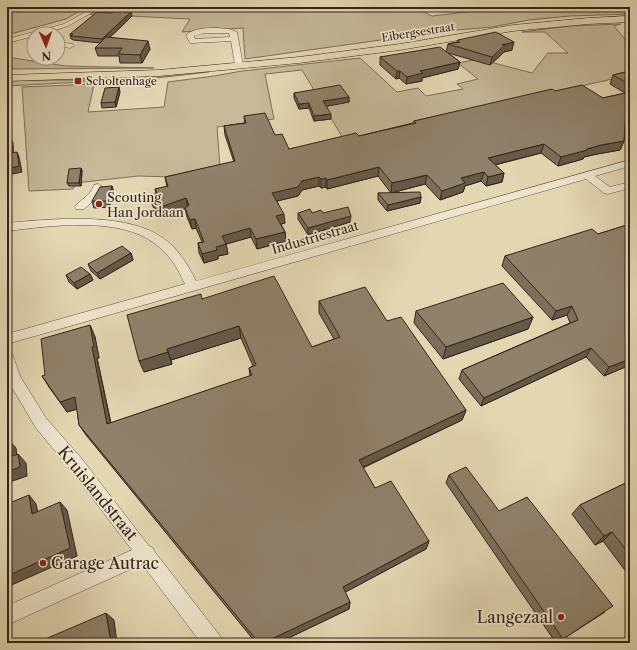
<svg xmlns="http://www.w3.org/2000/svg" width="637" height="650" font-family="'Libre Caslon Text',serif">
	<rect width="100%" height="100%" fill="#e3d7b2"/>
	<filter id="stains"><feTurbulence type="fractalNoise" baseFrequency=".005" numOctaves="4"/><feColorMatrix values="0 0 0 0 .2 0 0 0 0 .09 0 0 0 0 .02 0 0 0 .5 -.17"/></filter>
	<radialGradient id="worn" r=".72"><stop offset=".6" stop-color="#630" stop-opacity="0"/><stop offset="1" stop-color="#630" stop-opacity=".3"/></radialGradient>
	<g fill="#c5b998" stroke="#7c6e5a">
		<path d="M7,7l76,2 -17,10 -59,16z"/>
		<path d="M102,7h312l18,9 50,-6 -4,-3h152v7l-60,2 -41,4 -37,7 -47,4 -200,28 -2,-31 -61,4 8,-13 -100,-5z"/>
		<path d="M621,24l-7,2 16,19v30l-286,65 -42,-70 -37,4 9,45 -57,8 3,41 -47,9 -35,-1 -62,7 -3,6 -44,2 -7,-104 72,-3 -6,28 76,-5 4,-25 46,-6 28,-5 118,-13 37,34 21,-4 8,8 37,-7 -6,-5 21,-5 -20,-16 21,-4 53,14 16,-20h20l-23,-21h-23l47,-6z"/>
		<path d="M7,57l58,9 89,2 -147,1z"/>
		<path d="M205,70l4,2 -53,6 -149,8v-6h77l18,-3z"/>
	</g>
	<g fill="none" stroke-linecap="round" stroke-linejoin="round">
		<defs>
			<g id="minor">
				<path d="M94,7h8l-34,19 -25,8h-9v2l-27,7v-4l57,-15z"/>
				<path d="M217,28l12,1 8,3 6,33 -1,2h-3l-4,-2 -4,-24 -38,2h-3l-4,-8c8,-7 21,-7 31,-7zM204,33h25l1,4 -35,2 -1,-3z"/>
				<path d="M58,42l15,2 1,2 -4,2 -12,-2z"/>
				<path d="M630,160v6l-35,10 15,11 20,-5v6l-22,6 -4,-1 -18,-14 -579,165v-10l178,-50c-7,-15 -16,-31 -31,-41 -36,-27 -104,-17 -147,-12v-8c44,-4 118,-12 156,15 15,10 25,27 33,43z"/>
				<path d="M98,184l5,3 -4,9 -15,13h-8l-1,-2 1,-2 14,-12 4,-8z"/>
				<path d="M7,352l5,1 8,23 26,42 36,41 67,87 3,1 3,5 65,84 3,7h-22l-59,-79 -135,61v-19l125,-56 -62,-81 -34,-41 -29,-49z"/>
			</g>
			<path id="major" d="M630,16v6l-42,2 -75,7 -113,19 -101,13 -140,13 -152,5v-6l152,-5 140,-13 101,-13 113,-19 75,-7z"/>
		</defs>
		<use href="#minor" stroke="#605141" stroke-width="1"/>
		<use href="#major" stroke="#34241b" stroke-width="1"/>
		<use href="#minor" fill="#ede5cd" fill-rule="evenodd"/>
		<use href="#major" fill="#e3d7b2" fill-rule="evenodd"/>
	</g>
	<g fill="#7b6f5b" stroke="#34241b">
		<path d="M67,7h13l-1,1z"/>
		<path d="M132,16l-22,21 40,12 -8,14h-22l-1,-7h-21l-3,-8 5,-5 -27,-3 -1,-1h-1l-1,-5z"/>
		<path d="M458,40l54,10 -8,2 -1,1 -13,12 -42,-12 12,9 -2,7 -36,9v3l-16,3 -7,-6 -3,1 -16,-14v-8l66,-5 2,-8 9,-2z"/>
		<path d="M630,71v68l-5,-4 -1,6 -4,9 -23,4 -13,3 -1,2 -25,7 -17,-13 -46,12 9,8 -2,9 -16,4 -5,-5 -16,5 -2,6 -23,8 -15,-16 -34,9 -13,-17 -51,13 -1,-2 -5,1 -2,-2 -17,4 -4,6 -21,5 8,22 -4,1 4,8 1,9 -29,8 -6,-12 -25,7 2,10 -10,2v3l-14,4 -5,-10 -1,-10 4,-1 -6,-14 -4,1 -5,-12 -2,-9 -27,10 -6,-14 -2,-9 6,-1 -1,-5 12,-2 -2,-10 69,-15 -9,-27 -1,-9 21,-3 -1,-7 31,19 14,14 70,-13 54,-13 1,-2 141,-30 48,7 22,-5 -15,-9 3,-9z"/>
		<path d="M120,92l-4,15 -14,1 -1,-5z"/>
		<path d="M294,93l55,4v5l-23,4 5,13 -17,2 -5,-13 -10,1 -5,-11z"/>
		<path d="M81,168l1,3 -1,15h-12l-2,-3z"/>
		<path d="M112,186l2,7 -5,14 -15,1 -2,-7z"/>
		<path d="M378,193l43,4 -1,6 -33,8 -9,-11z"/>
		<path d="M298,213h25l27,9 -42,13 -10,-16z"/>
		<path d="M630,218v147l-26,11 -18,-19 -105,49 -22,-27 3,-9 108,-47 -3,-8 -15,5 -50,-54 3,-10 93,-22 29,-9 -1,-1z"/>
		<path d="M131,253l2,7 -33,19 -9,-8 -3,-7z"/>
		<path d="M90,274l3,6 -16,9 -8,-7 -3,-7z"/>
		<path d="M202,299l110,48 22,-8 -15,-26v-12l68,20 79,89 -4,10 -99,48 12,20 54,53 -3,8 -81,43 5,10 -1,7 -71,34h-22l-170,-208 -7,-10 -2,-16 -10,3 -18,-25 -7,-11 3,-1 45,-50 5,12 4,21h-2l14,65 139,-47 -1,-8 4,-2 -12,-28 -70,22 1,4 -28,8z"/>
		<path d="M416,311l117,6 -5,12 -85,30 -29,-36z"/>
		<path d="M449,475l50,36 106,101 -48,31h-1l-110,-160z"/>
		<path d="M630,481v96l-27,-36 -8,4 -23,-31 8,-9z"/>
	</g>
	<g fill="#645a4a" stroke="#34241b">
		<path d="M131,12l1,4 -29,28 -1,-5z"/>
		<path d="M148,41l2,8 -8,14 -2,-8z"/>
		<path d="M514,42l-2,8 -8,2 -1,1 -13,12 2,-8 10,-12z"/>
		<path d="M460,62l-2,7 -36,9v3l-16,3 1,-7 13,-6z"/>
		<path d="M397,71h3l-1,7 -3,1z"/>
		<path d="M119,87l1,5 -4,15 -1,-5z"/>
		<path d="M349,97v5l-26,5v-6z"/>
		<path d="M309,103v5l-10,1v-5z"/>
		<path d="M331,114v5l-17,2v-5z"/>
		<path d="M11,138l2,5 1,15 -7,1z"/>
		<path d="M624,141l-4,9 -23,4 -13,3 -1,2 -25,7 3,-9 26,-8 14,-4z"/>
		<path d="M544,144l-3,9 -55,14 2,-9z"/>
		<path d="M17,152l2,5 3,15 -14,3 -1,-2v-4z"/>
		<path d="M379,167l-1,9 -51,13v-9z"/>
		<path d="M81,168l1,3 -1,15 -2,-3z"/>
		<path d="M484,172l-3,9 -16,5 -2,6 -23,8 2,-9 19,-13z"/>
		<path d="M504,173l-2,9 -16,4 2,-9z"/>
		<path d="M427,175l-2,9 -34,9 1,-10z"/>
		<path d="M319,177v9l-17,4 -4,6 -25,6 -1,-9 30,-12z"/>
		<path d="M326,178v9l-5,1v-9z"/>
		<path d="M112,186l2,7 -5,14 -2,-6z"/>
		<path d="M421,197l-1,6 -33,8 1,-6z"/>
		<path d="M186,198l2,10 -30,10 -3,-9z"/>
		<path d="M284,214l1,9 -8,2 -1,-9z"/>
		<path d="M351,216l-1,6 -42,13v-7z"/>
		<path d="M195,219l1,9 -4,1 -2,-9z"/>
		<path d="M250,228l1,9 -28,8 -1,-9z"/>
		<path d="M285,232l1,9 -29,8 -1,-10z"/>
		<path d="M226,244l2,10 -10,2v3l-14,4 -2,-9 14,-7z"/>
		<path d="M131,253l2,7 -33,19 -3,-6z"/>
		<path d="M90,274l3,6 -16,9 -3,-6z"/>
		<path d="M572,306l-5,9 -15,5 4,-9z"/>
		<path d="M533,317l-5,12 -85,30 3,-12z"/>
		<path d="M90,325l5,12 4,21h-2l16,76 -6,-10 -15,-77z"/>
		<path d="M239,326l2,12 -70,22 -4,-11z"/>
		<path d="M591,348l-5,9 -105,49 3,-8z"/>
		<path d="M168,352l4,12 -28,8 -5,-11z"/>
		<path d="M630,359v6l-26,11 5,-9z"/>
		<path d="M75,397l6,11 -14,4 -7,-10z"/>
		<path d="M466,410l-4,10 -105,50 2,-10z"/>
		<path d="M8,439l8,9 2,18 -8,-9z"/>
		<path d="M18,454l8,9 1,13 -20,7v-11z"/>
		<path d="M29,495l7,9 4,18 -8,-8z"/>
		<path d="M60,502l7,8 10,46 -70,31v-11z"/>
		<path d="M612,532l-9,9 -8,4 9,-9z"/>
		<path d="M429,541l-3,8 -84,45 1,-7z"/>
		<path d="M350,602l-1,7 -71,34h-15z"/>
		<path d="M106,613l8,7 3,23h-6z"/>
	</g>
	<g fill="#8f816a" stroke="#34241b">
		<path d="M114,11l17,1 -29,27 -31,-3 2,-2h-3l27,-22 15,1z"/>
		<path d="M496,32l18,10 -12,3h3l-13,12 -44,-13 12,-2 -2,-2z"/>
		<path d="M106,37l42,4 -8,14 -22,-1 4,-6h-27z"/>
		<path d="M440,47l20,15 -40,9 3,2 -16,4 -7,-6h-3l-17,-14z"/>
		<path d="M630,71v14l-17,-10z"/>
		<path d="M340,85l9,12 -26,4 8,13 -17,2 -5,-13 -10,1 -5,-11z"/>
		<path d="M582,85l21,13 27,-6v35l-5,-3 -1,17 -23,4 -14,4v1l-26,7 -17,-13 -56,14 16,15 -16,4 -4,-5 -23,6 4,5 -23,8 -15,-16 -35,8 -13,-16 -52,13 -1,-2 -5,1 -2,-2 -17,4 -4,6 -26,6 12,21 -8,2 9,16 -29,7 -6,-11 -28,8 4,8 -10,3 1,3 -15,4 -4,-11 6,-1 -9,-23 -5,1 -5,-12 4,-3 -3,-7 -31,11 -5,-14 7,-1 -2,-5 13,-3 -3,-9 70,-16 -11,-35 22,-3 -2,-7 21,-3 10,22 7,-1 7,15 67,-16 3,3 57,-13 -2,-2 138,-32 3,2z"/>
		<path d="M119,87l-4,15 -14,1 4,-15z"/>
		<path d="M7,138h4v14l-4,1z"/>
		<path d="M17,152l2,14 -12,3v-15z"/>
		<path d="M81,168l-2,15h-12l2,-14z"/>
		<path d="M112,186l-5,15h-15l8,-14z"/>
		<path d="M420,192l1,5 -33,8 -10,-12z"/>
		<path d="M348,207l3,9 -43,12 -10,-15 12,-4 2,4 9,-3 2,3z"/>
		<path d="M630,224v135l-21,8 -18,-19 -107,50 -22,-28 116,-50 -6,-14 -16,5 -51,-55 87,-27 6,5z"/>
		<path d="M122,246l9,7 -34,20 -9,-9z"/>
		<path d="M81,267l9,7 -16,9 -8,-8z"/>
		<path d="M274,276l38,71 28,-10 -21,-36 46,-14 22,34 14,-4 65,93 -107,50 16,28 16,-7 38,60 -86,46 7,15 -87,41h-4l-180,-218 -4,-28 -15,5 -18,-26 3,-1 -4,-36 49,-14 4,22h-2l15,77 145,-49 -3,-7 7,-3 -17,-39 -72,23 1,3 -29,9 -12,-46 74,-21 1,5z"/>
		<path d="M503,283l30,34 -87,30 -30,-36z"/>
		<path d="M8,439l2,18 8,-3 2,13 -13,5v-32z"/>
		<path d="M466,467l33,44 28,-14 86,109 -50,33 -114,-164z"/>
		<path d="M630,481v74l-18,-23 -8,4 -24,-31z"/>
		<path d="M29,495l3,19 28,-12 10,46 -63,28v-72z"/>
		<path d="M106,613l5,30h-75z"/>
	</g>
	<g fill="#8f2418" stroke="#ede5cd" stroke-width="1.5">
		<rect x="74" y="77" width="8" height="8" rx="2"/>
		<circle cx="99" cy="204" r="4"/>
		<circle cx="43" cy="563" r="4"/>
		<circle cx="561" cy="617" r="4"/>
	</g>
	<g text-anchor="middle" stroke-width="3.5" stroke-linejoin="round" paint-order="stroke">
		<g font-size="11" fill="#34241b" stroke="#ede5cd">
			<text transform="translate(418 32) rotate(-9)" y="4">Eibergsestraat</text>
		</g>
		<g font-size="11" fill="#34241b" stroke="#ede5cd" text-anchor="start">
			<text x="86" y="85">Scholtenhage</text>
		</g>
		<g font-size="13" fill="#34241b" stroke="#ede5cd" text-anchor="start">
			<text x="107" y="202">Scouting<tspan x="107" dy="15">Han Jordaan</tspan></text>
		</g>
		<g font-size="13" fill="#34241b" stroke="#ede5cd">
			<text transform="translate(315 237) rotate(-16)" y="5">Industriestraat</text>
		</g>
		<g font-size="16" fill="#34241b" stroke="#ede5cd">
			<text transform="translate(98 493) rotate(51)" y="6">Kruislandstraat</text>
		</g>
		<g font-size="16" fill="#34241b" stroke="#ede5cd" text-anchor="start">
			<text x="51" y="569">Garage Autrac</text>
			<text x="553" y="623" text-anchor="end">Langezaal</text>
		</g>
	</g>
	<rect width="637" height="650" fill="none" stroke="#e3d7b2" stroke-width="24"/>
	<rect x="8" y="8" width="621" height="634" fill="none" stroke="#34241b" stroke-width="2"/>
	<rect x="12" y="12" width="613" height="626" fill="none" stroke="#34241b"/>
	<g transform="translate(46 46) rotate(178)"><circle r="19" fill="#ede5cd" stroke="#a39886"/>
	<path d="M0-3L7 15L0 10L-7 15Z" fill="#8f2418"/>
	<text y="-6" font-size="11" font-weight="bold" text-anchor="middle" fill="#34241b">N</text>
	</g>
	<rect width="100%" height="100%" filter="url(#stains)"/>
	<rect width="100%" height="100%" fill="url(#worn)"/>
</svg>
